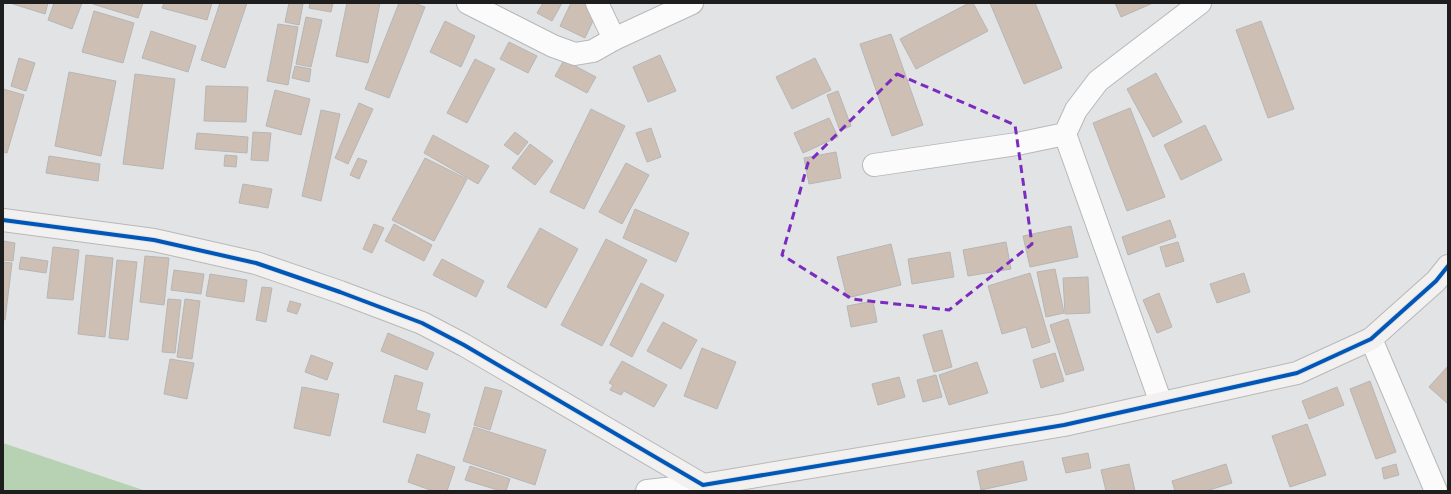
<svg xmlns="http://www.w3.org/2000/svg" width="1451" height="494" font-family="Helvetica,sans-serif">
	<rect width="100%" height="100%" fill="#e2e3e4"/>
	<path fill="#b7d2b3" d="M3,443l143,48h-143z"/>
	<g fill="#cebfb4" stroke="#b6b6b6">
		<path d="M10,3h38l-3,11z"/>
		<path d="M54,3h28l-10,26 -24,-9z"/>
		<path d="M94,3h49l-5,15 -45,-14z"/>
		<path d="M164,3h48l-5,17 -45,-12z"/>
		<path d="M220,3h27l-22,65 -24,-8z"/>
		<path d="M289,3l14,1 -4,21 -14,-3z"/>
		<path d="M310,3h23l-2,9 -22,-4z"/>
		<path d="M347,3h33l-12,60 -32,-7z"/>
		<path d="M399,3h15l11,4 -36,91 -24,-9z"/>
		<path d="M543,3h19l-10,18 -15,-8z"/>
		<path d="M571,3h12l15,7 -13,28 -25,-12z"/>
		<path d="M969,3h4l15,28 -72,38 -16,-30z"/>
		<path d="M990,3h45l27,65 -38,16z"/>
		<path d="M1115,3h38l-32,14z"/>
		<path d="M94,11l40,12 -11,40 -41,-11z"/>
		<path d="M306,17l16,3 -11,47 -15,-3z"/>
		<path d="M445,21l30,15 -14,31 -31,-15z"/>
		<path d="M1261,21l33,88 -26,9 -32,-88z"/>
		<path d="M278,24l20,3 -10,58 -21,-4z"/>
		<path d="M151,31l45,15 -8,26 -46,-14z"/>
		<path d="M891,34l32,91 -31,11 -32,-92z"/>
		<path d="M509,42l28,14 -9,17 -28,-14z"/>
		<path d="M660,55l16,36 -28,11 -15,-35z"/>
		<path d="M19,58l16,5 -9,28 -15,-5z"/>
		<path d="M815,58l16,32 -39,19 -16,-32z"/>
		<path d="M475,59l20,10 -28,54 -20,-10z"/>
		<path d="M564,60l32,17 -9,16 -32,-17z"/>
		<path d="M295,66l16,3 -2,13 -17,-4z"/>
		<path d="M69,72l47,9 -15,75 -46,-10z"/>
		<path d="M1156,73l26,49 -29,15 -26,-48z"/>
		<path d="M135,74l40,5 -12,90 -40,-5z"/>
		<path d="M206,86l42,1 -2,35 -42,-1z"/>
		<path d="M3,89l21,6 -17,58 -4,-1z"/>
		<path d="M275,90l35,9 -9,36 -35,-9z"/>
		<path d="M838,91l13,35 -11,5 -13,-36z"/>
		<path d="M359,103l14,6 -25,55 -13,-6z"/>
		<path d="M1130,108l35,89 -38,14 -34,-88z"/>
		<path d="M591,109l34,17 -41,83 -34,-17z"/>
		<path d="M321,110l19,4 -19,87 -19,-5z"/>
		<path d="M829,118l9,19 -35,16 -9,-20z"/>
		<path d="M1205,125l17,35 -41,20 -17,-35z"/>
		<path d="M651,128l10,29 -14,5 -11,-29z"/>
		<path d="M253,132l18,1 -3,28 -17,-1z"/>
		<path d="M515,132l13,10 -10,13 -14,-10z"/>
		<path d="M197,133l51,4 -1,16 -52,-4z"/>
		<path d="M433,135l56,31 -11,18 -54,-31z"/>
		<path d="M530,144l23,17 -18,24 -23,-17z"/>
		<path d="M836,152l5,26 -32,6 -5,-26z"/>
		<path d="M225,155l12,1 -1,11 -12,-1z"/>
		<path d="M49,156l51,8 -2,17 -52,-8z"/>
		<path d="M358,158l9,3 -8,18 -9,-4z"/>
		<path d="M425,158l42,21 -33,62 -42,-21z"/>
		<path d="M626,163l23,12 -27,49 -23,-12z"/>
		<path d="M243,184l29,5 -4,19 -29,-5z"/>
		<path d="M635,209l54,24 -13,29 -53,-24z"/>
		<path d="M1170,220l6,17 -48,18 -6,-18z"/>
		<path d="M374,224l10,4 -12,25 -9,-4z"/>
		<path d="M394,224l38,21 -8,16 -39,-20z"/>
		<path d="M1071,226l7,31 -48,10 -7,-31z"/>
		<path d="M540,228l38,21 -32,59 -39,-21z"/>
		<path d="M606,239l41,21 -45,86 -41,-21z"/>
		<path d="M3,241l12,2 -2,18 -10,-1z"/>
		<path d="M1006,242l5,27 -43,7 -5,-26z"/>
		<path d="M1178,242l6,19 -18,6 -6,-20z"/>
		<path d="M891,244l10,41 -54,13 -10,-41z"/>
		<path d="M53,247l26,3 -6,50 -26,-2z"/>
		<path d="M950,252l4,25 -42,7 -4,-25z"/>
		<path d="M86,255l27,3 -8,79 -27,-3z"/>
		<path d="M145,256l24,2 -5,47 -24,-3z"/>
		<path d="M21,257l27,4 -2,12 -27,-4z"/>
		<path d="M442,259l42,22 -8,16 -43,-22z"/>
		<path d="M117,260l20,2 -9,78 -19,-2z"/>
		<path d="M3,262l9,1 -7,57 -2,-1z"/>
		<path d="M1055,269l9,44 -18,4 -9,-45z"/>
		<path d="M174,270l30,4 -3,20 -30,-4z"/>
		<path d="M1030,273l20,69 -18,6 -6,-21 -24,7 -14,-48z"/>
		<path d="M1244,273l6,19 -33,11 -7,-19z"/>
		<path d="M210,274l37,6 -3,22 -38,-6z"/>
		<path d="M1088,277l2,36 -25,1 -2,-36z"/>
		<path d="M641,283l23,12 -32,62 -22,-12z"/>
		<path d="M262,287l10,1 -6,34 -10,-2z"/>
		<path d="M1159,293l13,34 -15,6 -14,-33z"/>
		<path d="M168,299l13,1 -6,53 -13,-1z"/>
		<path d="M185,299l15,2 -8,58 -15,-2z"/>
		<path d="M290,301l11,3 -4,10 -10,-3z"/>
		<path d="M873,301l4,21 -26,5 -4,-21z"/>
		<path d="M1068,319l16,51 -18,5 -16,-50z"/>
		<path d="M663,322l34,18 -16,29 -34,-18z"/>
		<path d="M942,330l10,37 -18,5 -11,-37z"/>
		<path d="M388,333l46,20 -7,17 -46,-19z"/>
		<path d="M702,348l34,14 -19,47 -33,-13z"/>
		<path d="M1055,353l9,28 -23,7 -8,-28z"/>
		<path d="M311,355l22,8 -6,17 -22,-8z"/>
		<path d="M170,359l24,4 -7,36 -23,-5z"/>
		<path d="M622,361l45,24 -13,22 -30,-16 -3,4 -11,-5 3,-5 -4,-2z"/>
		<path d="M977,362l11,31 -39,12 -10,-30z"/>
		<path d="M1448,366v38l-19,-17z"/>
		<path d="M395,375l28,8 -7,27 14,4 -5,19 -42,-11z"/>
		<path d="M936,375l6,22 -19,5 -6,-22z"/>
		<path d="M899,377l6,20 -27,8 -6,-21z"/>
		<path d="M1370,381l26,71 -20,7 -26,-70z"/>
		<path d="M302,387l37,7 -9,42 -36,-8z"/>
		<path d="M485,387l17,4 -12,39 -16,-5z"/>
		<path d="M1337,387l7,18 -35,14 -7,-18z"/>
		<path d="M1307,424l19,51 -36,12 -18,-51z"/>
		<path d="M474,427l72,23 -11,35 -72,-24z"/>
		<path d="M1088,453l3,15 -25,5 -4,-15z"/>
		<path d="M417,454l38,13 -8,24h-14l-25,-9z"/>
		<path d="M1023,461l4,19 -46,10 -4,-19z"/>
		<path d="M1129,464l6,27h-29l-5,-21z"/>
		<path d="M1226,464l6,19 -26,8h-31l-3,-10z"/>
		<path d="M1396,464l3,11 -15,4 -2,-11z"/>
		<path d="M470,466l40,13 -4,12h-5l-36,-11z"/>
	</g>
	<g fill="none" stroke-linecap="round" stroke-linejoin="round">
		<defs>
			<g id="street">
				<path d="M468,3l85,43 22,8 18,-3 21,-12 78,-36"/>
				<path d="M597,3l17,36"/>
				<path d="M1065,134l96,269"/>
				<path d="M874,165l143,-21 48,-10 11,-24 22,-29 102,-78"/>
				<path d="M1371,339l65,152"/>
				<path d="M647,491l56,-6"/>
			</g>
			<path id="secondary" d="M3,220l151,20 102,23 84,29 82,31 42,22 239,140 361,-60 233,-52 74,-34 65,-58 12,-15"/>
		</defs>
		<use href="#street" stroke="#b7b8b9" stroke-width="24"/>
		<use href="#secondary" stroke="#b7b8b9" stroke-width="24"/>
		<use href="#street" stroke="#fbfbfb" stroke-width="22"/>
		<use href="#secondary" stroke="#f3f1f0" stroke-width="22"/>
		<defs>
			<path id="cycleway" d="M3,220l151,20 102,23 84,29 82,31 42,22 239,140 361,-60 233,-52 74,-34 65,-58 12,-15"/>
		</defs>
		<use href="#cycleway" stroke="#e1e3e5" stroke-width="6"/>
		<use href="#cycleway" stroke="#0057b8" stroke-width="4"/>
	</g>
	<path fill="none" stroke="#7b2cbf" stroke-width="3" stroke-dasharray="8 5" stroke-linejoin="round" d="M897,74l118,51 17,119 -83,66 -97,-11 -70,-44 26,-92z"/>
	<rect width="1451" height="494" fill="none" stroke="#1e1e1f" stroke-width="8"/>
</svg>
